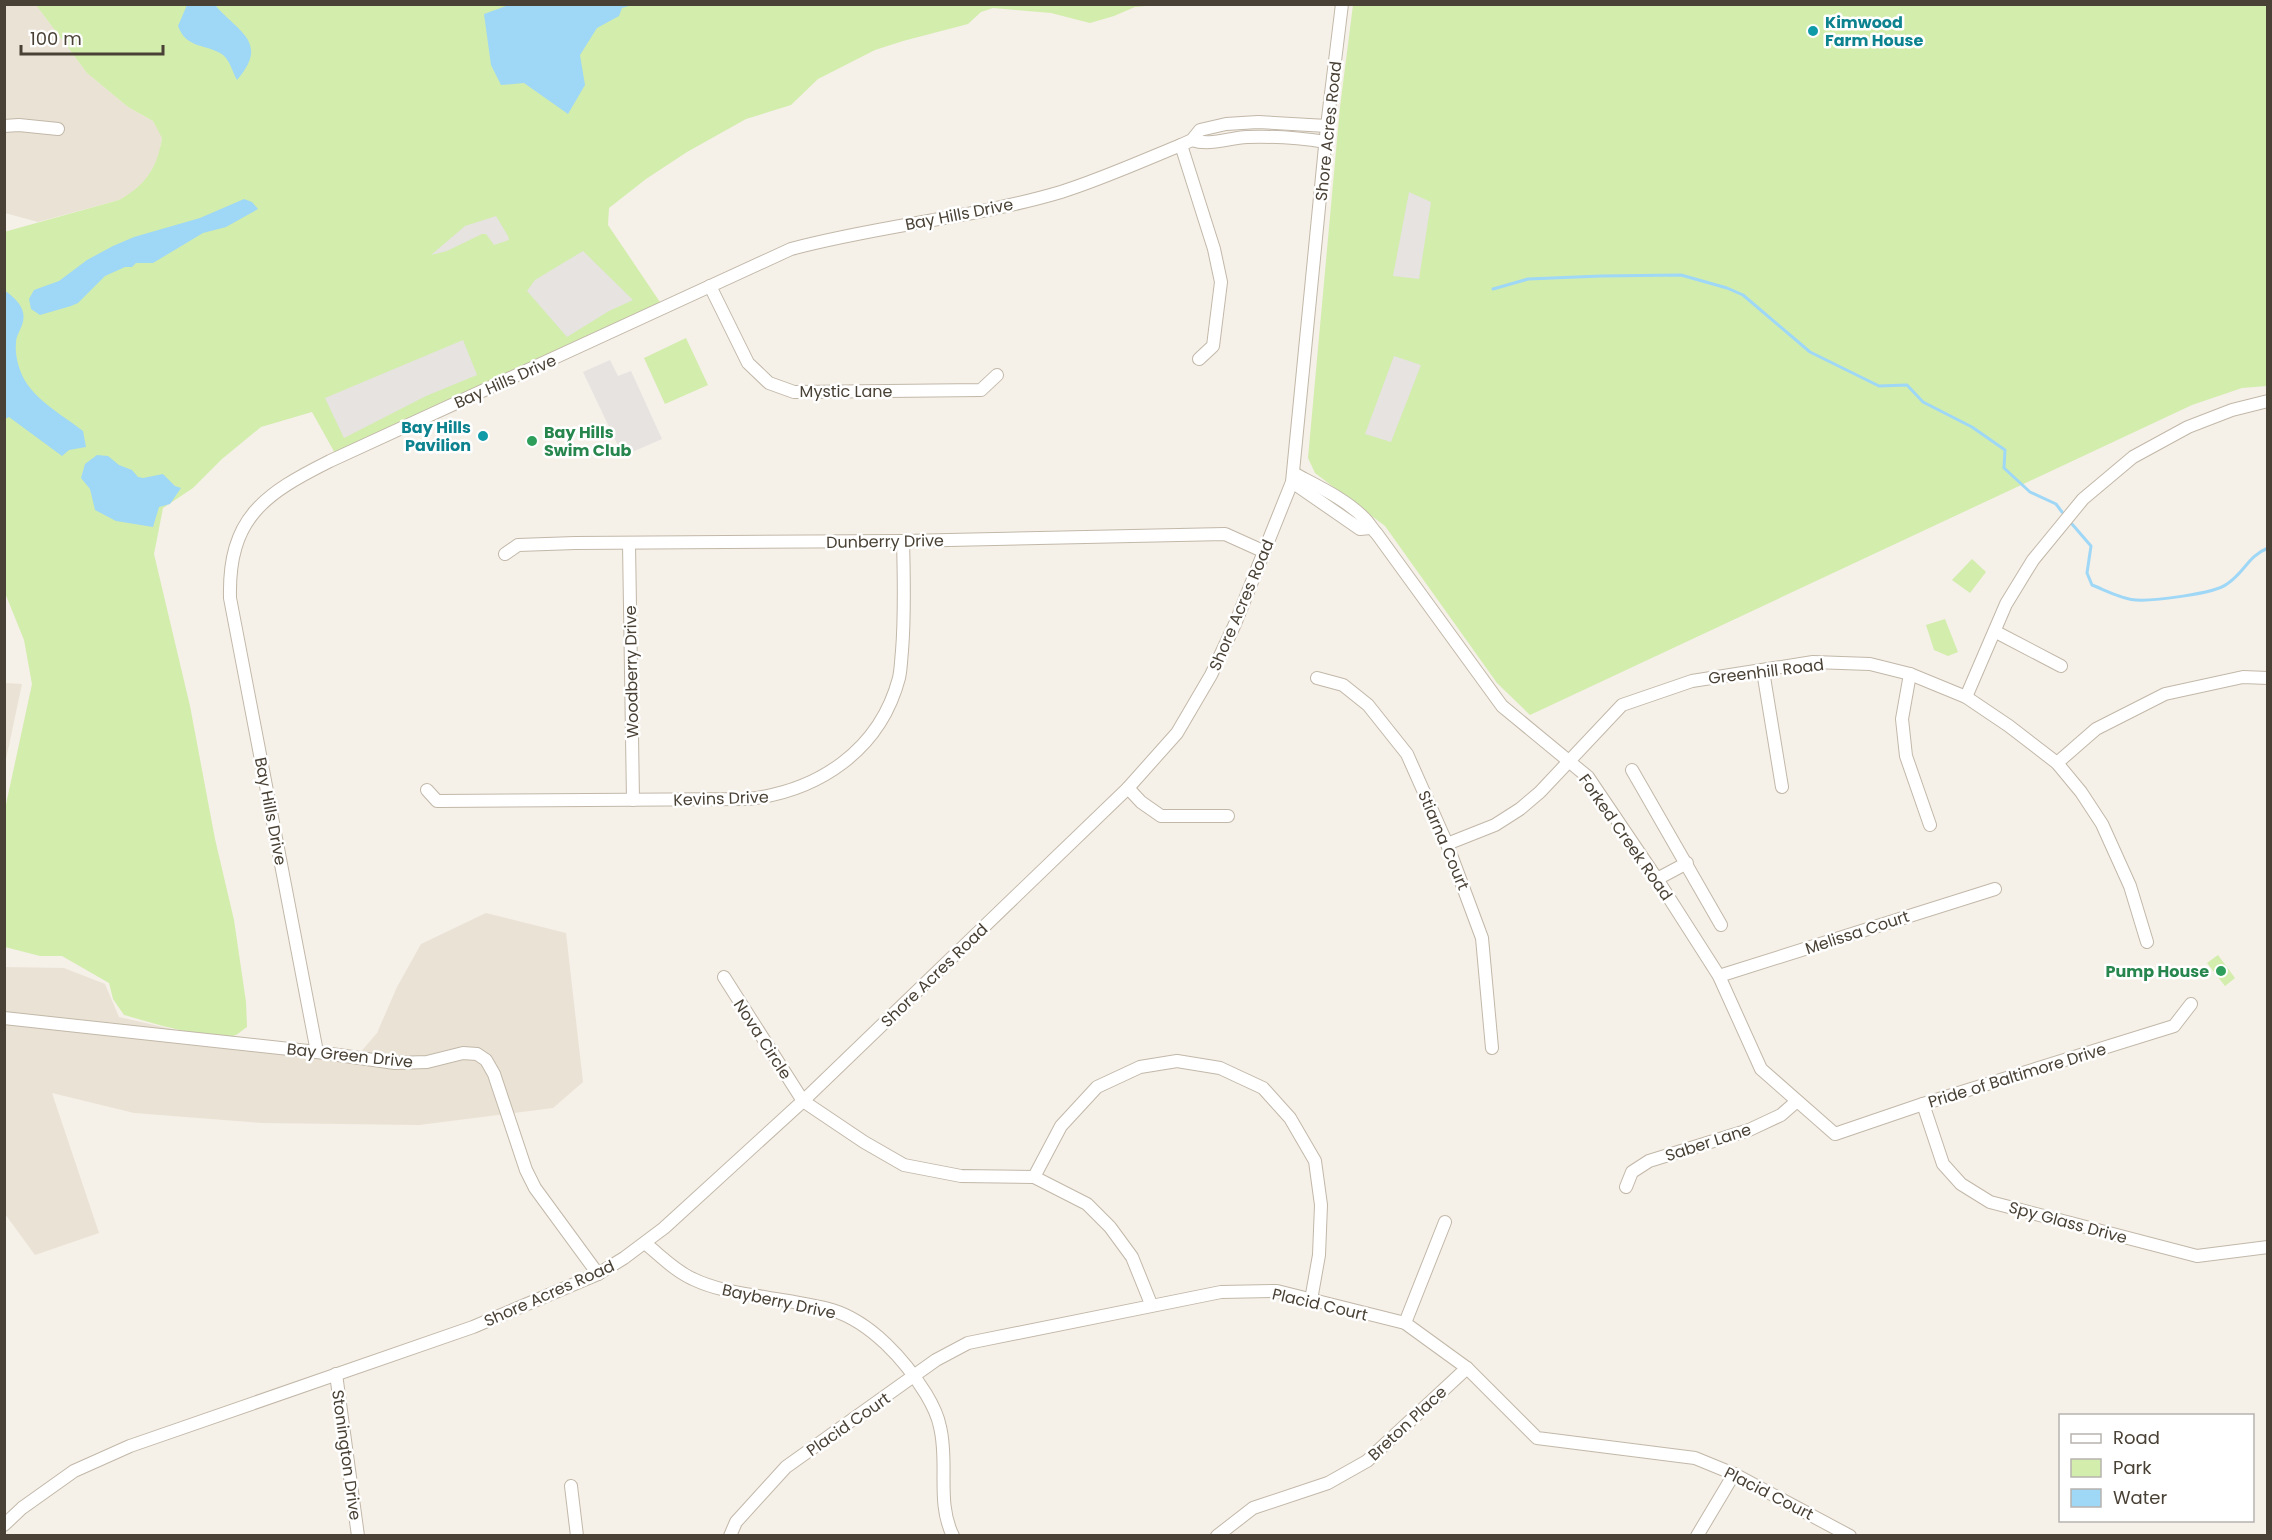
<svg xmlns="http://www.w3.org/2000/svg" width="2272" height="1540" font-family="Poppins,sans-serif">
	<rect width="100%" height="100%" fill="#f5f0e8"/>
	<g fill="#eae2d5">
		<path d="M4,5h32l51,68 41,34 25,14 9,16 -3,18 -11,23 -13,13 -16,9 -81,22 -33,-9z"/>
		<path d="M5,683l17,1 -17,80 -1,-81z"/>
		<path d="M486,913l80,20 17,149 -30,26 -134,17 -157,-2 -128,-10 -82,-20 47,140 -64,22 -30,-41v-247l59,1 41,16 14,33 75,17 165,20 18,-21 20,-46 24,-43z"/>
	</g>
	<g fill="#d3edad">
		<path d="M36,5h1120l-21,2 -21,9 -24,7 -39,-10 -58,-5 -12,4 -13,12 -65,17 -28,9 -57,29 -27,26 -45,14 -59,33 -41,27 -37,29 -1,17 58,86 -119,44 -108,49 -103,51 -24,-43 -51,15 -39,32 -29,29 -30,20 -9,46 36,152 25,133 19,81 12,82 1,25c-3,2 -8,6 -11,8 -20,8 -90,-14 -112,-20l-11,-16 -4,-16 -47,-27h-22l-35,-9v-138l27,-125 -8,-44 -19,-47 -1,-361 115,-32c27,-15 38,-32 43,-62l-9,-17 -25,-14 -41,-34z"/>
		<path d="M1353,5h914v381l-25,2 -50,17 -662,310 -33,-32 -112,-157 -70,-53 -7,-15 32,-351z"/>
		<path d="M686,338l22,47 -43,19 -21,-46z"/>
		<path d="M1972,559l14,13 -16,21 -18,-13z"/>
		<path d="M1945,619l13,33 -10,4 -14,-6 -8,-25z"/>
		<path d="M2218,955l17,23 -10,8 -18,-23z"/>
	</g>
	<g fill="#e6e3e0">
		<path d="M1409,192l22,10 -12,77 -26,-3z"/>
		<path d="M496,216l12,20 1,4 -15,5 -8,-11h-4l-35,17 -16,4 34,-29z"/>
		<path d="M583,251l50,49 -24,11 -42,26 -40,-46 8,-11z"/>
		<path d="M463,340l14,35 -51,21 -82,42 -19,-40z"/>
		<path d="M1394,356l27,9 -30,77 -26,-8z"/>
		<path d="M610,360l8,16 13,-5 31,68 -39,17 -40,-84z"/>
	</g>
	<g fill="#9fd7f7">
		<path d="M543,4l89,1 -10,3 -3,8 -22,12 -17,27 5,30 -17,29 -44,-31 -23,2 -10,-20 -7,-51 25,-9z"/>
		<path d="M187,5h28c23,27 55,37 22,75 -5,-8 -7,-22 -17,-27 -16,-9 -34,-5 -42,-27z"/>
		<path d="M244,199l8,3 6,7 -32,18 -23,6 -50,30h-17l-4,4h-7l-20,9 -27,27 -7,3 -31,9 -9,-6 -2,-10 5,-9 25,-9 28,-21 26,-14 21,-9 66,-19z"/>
		<path d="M5,291c11,7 23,19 17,34 -2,6 -6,11 -6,18 -1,8 1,19 4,27 9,27 41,44 63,61l3,16 -17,3 -7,6 -53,-39 -4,2z"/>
		<path d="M97,455l11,1 11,9 13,5 6,7 5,1 20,-4 12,12 6,2 -11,16 -11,3 -6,20 -37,-6 -21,-11 -5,-21 -9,-11 4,-14z"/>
	</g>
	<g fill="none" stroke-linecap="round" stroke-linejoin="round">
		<g stroke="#9fd7f7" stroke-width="3">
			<path d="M1493,289l35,-10 73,-3 80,-1 46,13 16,7 67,57 69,34 28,-1 16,17 49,25 33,23 -1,18 26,24 26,12 6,8"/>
			<path d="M2072,524l19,22 -4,27 5,12c13,5 29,14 44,15 17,1 78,-6 91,-16 18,-12 21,-28 41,-36"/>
		</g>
		<defs>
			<g id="street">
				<path d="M4,126l15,-1 39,4"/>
				<path d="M1192,140c18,6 36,-2 55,-3 26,-1 53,1 79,5"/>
				<path d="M1181,145l33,104 7,33 -8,64 -14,13"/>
				<path d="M710,286l38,77 21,20 25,9 187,-2 16,-15"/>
				<path d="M1293,473c24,13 53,26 72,46 5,5 7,10 12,15l125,172 86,71 69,102 62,97 42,93 74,65 88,-30 251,-78 17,-22"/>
				<path d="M1292,482l68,47 10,-1"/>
				<path d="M629,543l4,257"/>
				<path d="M505,554l13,-9 57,-2 328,-2 322,-7 40,18"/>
				<path d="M1996,632l65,34"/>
				<path d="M1763,671l19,116"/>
				<path d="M1910,674l-8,45 4,37 24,69"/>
				<path d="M1317,678l26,7 25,20 39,49 40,90 35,94 10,110"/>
				<path d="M1966,697l40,-93 27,-44 50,-61 50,-42 55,-30 44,-17 36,-9"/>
				<path d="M2057,763l39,-34 69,-35 78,-17 25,1"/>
				<path d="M1632,770l89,155"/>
				<path d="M1128,788l13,14 20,14h67"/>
				<path d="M427,790l10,11 311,-2c71,-8 132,-49 151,-121 2,-9 2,-18 3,-27 3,-37 2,-74 1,-110"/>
				<path d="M1447,844l48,-19 25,-16 20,-17 82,-87 70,-24 121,-19 57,2 40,10 56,23 43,29 48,37 24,29 21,32 28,62 17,56"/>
				<path d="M1657,879l30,-16"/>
				<path d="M1719,976l276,-87"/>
				<path d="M724,977l79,124 61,41 40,23 57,11 73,1 53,27 23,23 22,30 19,47"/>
				<path d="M4,1018l313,34 78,11 32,-1 36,-9 14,1 9,6 8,14 32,96 9,18 63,86"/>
				<path d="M317,1052l-87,-454c-2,-80 34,-104 100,-137l461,-212c89,-24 182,-31 270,-57 41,-13 81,-31 120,-47l11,-5 8,-10 26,-6 32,-2 69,4"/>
				<path d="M1923,1104l20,60 18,20 29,18 207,54 71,-9"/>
				<path d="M1034,1177l27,-51 36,-39 43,-20 37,-6 43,7 43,20 27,30 25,43 6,44 -2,50 -8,45"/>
				<path d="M1626,1187l6,-15 17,-11 100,-31 32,-15 16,-14"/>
				<path d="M646,1244c15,12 29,27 47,35 23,11 47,14 71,18 22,4 46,7 68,13 39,12 73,50 94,84 6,10 12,22 14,33 9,36 -4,75 13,109"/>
				<path d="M1405,1323l40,-101"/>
				<path d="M336,1374l22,162"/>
				<path d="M571,1486l6,50"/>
				<path d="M4,1525l18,-17 52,-37 56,-25 343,-119 125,-53 26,-16 40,-30 139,-127 325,-313 49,-55 34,-58 24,-51 57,-142 35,-356 15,-122"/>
				<path d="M730,1536l6,-14 50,-55 150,-107 32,-17 253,-51 56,-1 128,32 62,45 70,70 158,20 39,16 116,62"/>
				<path d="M1217,1536l36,-28 75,-25 39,-22 100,-93"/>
				<path d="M1697,1536l37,-62"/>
			</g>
		</defs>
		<use href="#street" stroke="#c2b8a9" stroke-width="14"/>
		<use href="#street" stroke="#fff" stroke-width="12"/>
	</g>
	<g fill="#0f9aa8" stroke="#fff" stroke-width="2">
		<circle cx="1813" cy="31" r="6"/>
		<circle cx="483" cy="436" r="6"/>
	</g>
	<g fill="#2e9e5b" stroke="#fff" stroke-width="2">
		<circle cx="532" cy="441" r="6"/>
		<circle cx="2221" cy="971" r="6"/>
	</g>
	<g text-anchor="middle" stroke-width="5" stroke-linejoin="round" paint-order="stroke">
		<g font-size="16" font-weight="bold" fill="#0d838f" stroke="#fff" text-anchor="start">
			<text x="1825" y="28">Kimwood<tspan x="1825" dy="18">Farm House</tspan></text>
			<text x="471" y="433" text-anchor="end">Bay Hills<tspan x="471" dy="18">Pavilion</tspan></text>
		</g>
		<g font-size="16" fill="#494135" stroke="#fff">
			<text transform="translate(1328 131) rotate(-84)" y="6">Shore Acres Road</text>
			<text transform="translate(959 214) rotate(-11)" y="6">Bay Hills Drive</text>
			<text transform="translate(505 381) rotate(-24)" y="6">Bay Hills Drive</text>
			<text x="846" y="397">Mystic Lane</text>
			<text transform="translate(885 541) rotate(-1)" y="6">Dunberry Drive</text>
			<text transform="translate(1241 605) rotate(-67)" y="6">Shore Acres Road</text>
			<text transform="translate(1766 671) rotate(-7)" y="6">Greenhill Road</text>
			<text transform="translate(631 672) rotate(-91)" y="6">Woodberry Drive</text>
			<text transform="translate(721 798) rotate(-2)" y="6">Kevins Drive</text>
			<text transform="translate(271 811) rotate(79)" y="6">Bay Hills Drive</text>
			<text transform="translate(1626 837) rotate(55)" y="6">Forked Creek Road</text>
			<text transform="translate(1444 840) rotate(67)" y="6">Stiarna Court</text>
			<text transform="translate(1857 932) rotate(-18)" y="6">Melissa Court</text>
			<text transform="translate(934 975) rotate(-44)" y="6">Shore Acres Road</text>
			<text transform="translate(763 1039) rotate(57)" y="6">Nova Circle</text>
			<text transform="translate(350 1055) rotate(6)" y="6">Bay Green Drive</text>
			<text transform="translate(2017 1075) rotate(-17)" y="6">Pride of Baltimore Drive</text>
			<text transform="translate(1708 1142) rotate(-18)" y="6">Saber Lane</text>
			<text transform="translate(2068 1222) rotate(15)" y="6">Spy Glass Drive</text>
			<text transform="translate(549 1293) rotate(-24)" y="6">Shore Acres Road</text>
			<text transform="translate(779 1301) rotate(12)" y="6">Bayberry Drive</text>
			<text transform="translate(1320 1304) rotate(13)" y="6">Placid Court</text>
			<text transform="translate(1407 1423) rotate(-43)" y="6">Breton Place</text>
			<text transform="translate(848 1424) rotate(-35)" y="6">Placid Court</text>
			<text transform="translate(347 1455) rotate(82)" y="6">Stonington Drive</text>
			<text transform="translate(1769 1493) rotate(27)" y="6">Placid Court</text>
		</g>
		<g font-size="16" font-weight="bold" fill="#27864d" stroke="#fff" text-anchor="start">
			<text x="544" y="438">Bay Hills<tspan x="544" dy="18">Swim Club</tspan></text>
			<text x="2209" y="977" text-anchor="end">Pump House</text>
		</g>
	</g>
	<rect width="2272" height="1540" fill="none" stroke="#494135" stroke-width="12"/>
	<rect x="2059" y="1414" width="195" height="108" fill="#ffffff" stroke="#b6b3ae" stroke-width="1.5"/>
	<rect x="2071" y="1434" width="30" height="9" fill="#ffffff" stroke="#b6b3ae" stroke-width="1.5"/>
	<text x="2113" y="1444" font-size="18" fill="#494135">Road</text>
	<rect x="2071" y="1459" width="30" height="18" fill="#d3edad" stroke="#b6b3ae" stroke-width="1.5"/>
	<text x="2113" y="1474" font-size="18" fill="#494135">Park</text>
	<rect x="2071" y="1489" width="30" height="18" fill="#9fd7f7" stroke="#b6b3ae" stroke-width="1.5"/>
	<text x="2113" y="1504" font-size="18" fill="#494135">Water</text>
	<path d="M21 45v9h142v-9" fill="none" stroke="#494135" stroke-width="3"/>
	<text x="30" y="45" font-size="18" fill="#494135" stroke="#ffffff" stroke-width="4.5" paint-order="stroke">100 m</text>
</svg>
